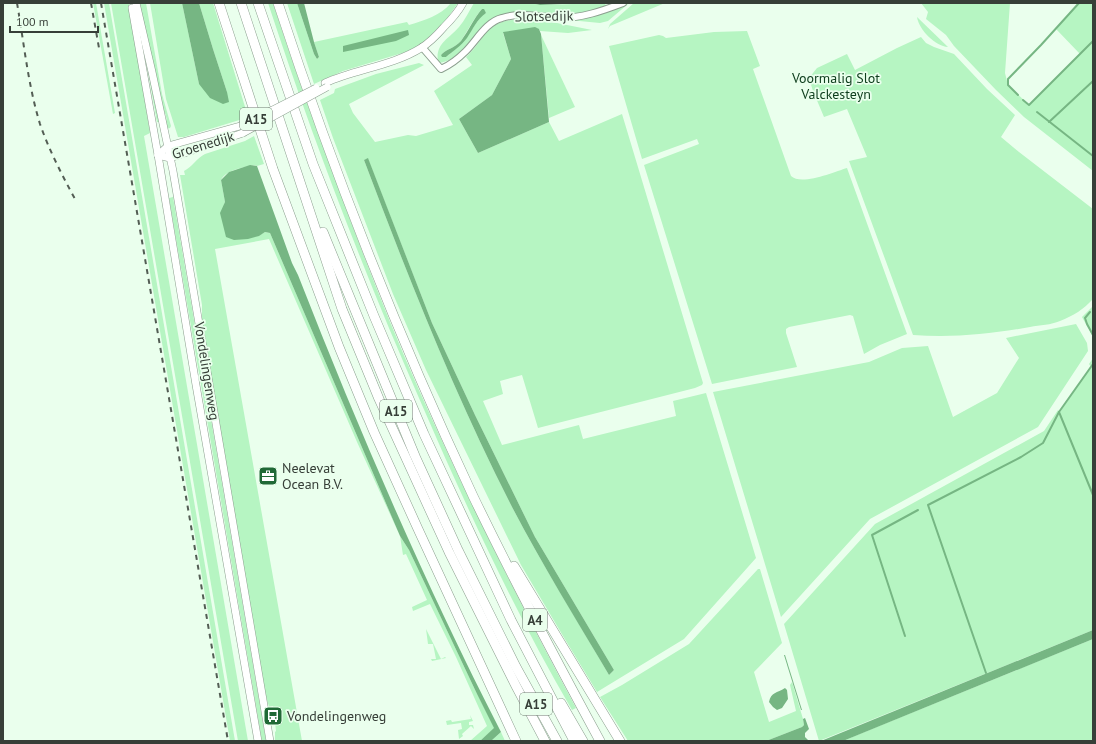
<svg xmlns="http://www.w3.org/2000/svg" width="1096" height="744" font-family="'PT Sans',sans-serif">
	<rect width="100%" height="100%" fill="#eaffed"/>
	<g fill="#b6f5c2" fill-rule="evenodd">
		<path d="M93,3h3l19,110 -2,1z"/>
		<path d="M104,3h5l126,738h-5z"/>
		<path d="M111,3h18l21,130 -6,3 104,605h-10z"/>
		<path d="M139,3h7l16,91 9,32 -1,2 -3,1 -2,-4c3,-5 1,-12 -3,-16z"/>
		<path d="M150,3h32l17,81 28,8 -14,-43 -14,-46h14l33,107 -2,2 2,6 -62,19h-6l-12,-38z"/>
		<path d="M268,3h5c18,56 38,112 59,168 27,73 55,147 87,219 48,108 101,214 157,318l-4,2c-57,-98 -105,-201 -150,-305 -58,-132 -109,-265 -154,-402z"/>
		<path d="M287,3h10l17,51 3,5 2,-2 -5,-15 93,-20 2,3c16,-5 31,-9 42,-22h7l-12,17 -23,23 -14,8 -66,20 -29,13z"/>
		<path d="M474,3h57l9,2 65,-2 1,4 -19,7 -89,3c-14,14 -39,45 -60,46 -3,-20 10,-23 21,-36 6,-7 10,-16 15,-24zM482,9l4,4 -4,2c-13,18 -18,28 -36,42l-5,-2c5,-6 14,-7 20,-14 7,-11 13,-23 21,-32z"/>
		<path d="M628,3v1l-20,17 -8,2 -31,-3c21,-4 39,-9 59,-17z"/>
		<path d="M634,3h31l-55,23 -2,3 2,-5z"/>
		<path d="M921,3h89l-5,70 3,12 21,20 51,-51 -24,-25 23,-26h14v168l-69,-54 -28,-27 -42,-44 -8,-11 -20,-16 2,-7z"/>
		<path d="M917,17l31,30c-13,-1 -29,-17 -31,-30z"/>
		<path d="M512,20l45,3 35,7 -24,3 -28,-2 -1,-2 -36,4 8,26 -19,36 -33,24 19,34 71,-31 10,19 63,-27 81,269 -1,2 -7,3 -157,40 -16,-53 -22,6 3,13 -20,7 19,44 77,-20 4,14 93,-23 -3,-15 33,-8 50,165 -72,81 -87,53 -31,-51 -45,-76 -95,-195 -33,-76 -60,-156 -13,-38 14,-7 1,-4 41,-15 43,-11 5,2 -75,39 4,9 22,29 33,-7 8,1 37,-11 -19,-34 38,-26 -6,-8c18,-16 18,-34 46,-37zM368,159l64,164 43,92 60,122 79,133 -5,5c-33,-57 -68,-112 -98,-170 -57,-112 -103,-228 -147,-345z"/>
		<path d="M747,31l13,35 -7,3 38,107c10,10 43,-4 56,-8l60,166 -27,11 -16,9 -11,-38 -3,-1 -61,12 -3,2v4l11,34 -85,17 -68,-219 55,-21 -2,-5 -55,20 -33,-113 50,-11 4,1 3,2 48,-6z"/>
		<path d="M541,35l34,72 -26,11z"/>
		<path d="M921,37l5,6 8,4 20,7 33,35 28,26 -14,22 18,15 74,57v90c-9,10 -20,17 -33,22 -9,4 -20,4 -30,6 -39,7 -77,11 -117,8l-64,-174 18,-4 -20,-48 -23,8 -11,-26 -4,-13 8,-10 30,-14 8,16 42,-22z"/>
		<path d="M143,44l16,78h-2z"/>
		<path d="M254,136l10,28 -7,2 -3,-1c-11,3 -27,4 -33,15l4,22 -1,4 34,30 7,-4 5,1 130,303 9,14 68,144 18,34 -15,13h-10l17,-15 -31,-69 -26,-53 -17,7 -1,-4 15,-7 -21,-46 -3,1 -3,-19 -43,-94 -88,-203 -54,10 87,492h-27v-9l1,-1 -3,-25 -4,1 -4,-14 -63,-369v-19l-22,-130h5l-1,-4c8,-4 13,-13 21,-17l40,-13z"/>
		<path d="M173,197l93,544h-4l-93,-543z"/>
		<path d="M1093,306v31l-11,-20z"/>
		<path d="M1076,324l11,19 1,8 -50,76 -168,92 -89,98 -68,-225 156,-30 33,-14 26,-2 25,71 44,-24 22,-35 -13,-20z"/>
		<path d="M1093,358v272l-274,111 -35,-117 91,-100 169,-93 14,-21 2,2 31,-45 -2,-3z"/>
		<path d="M758,569h2l22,74 -28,29 15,50 27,-11 -6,-26 2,-3 11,37 1,6 -2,2 -36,14h-138l-28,-44 22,-12 67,-41z"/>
		<path d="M426,629l15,30 4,-2 1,1 -14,3 -1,-2h5l-3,-15h-5z"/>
		<path d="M1093,639v102h-250l19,-8z"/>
		<path d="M470,715l3,6 -4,1v3h4l1,4 -3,-3 -9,8 1,2 -4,3 -1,-9 4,-1 -1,-6 -14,2 -1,-4 5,-1 1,2 19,-3z"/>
		<path d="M501,732l4,9h-14z"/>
	</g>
	<g fill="#76b683">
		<path d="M182,3h17l14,46 14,43 2,10 -6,2 -13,-6 -11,-14z"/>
		<path d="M297,3h7l10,39 5,15 -2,2 -3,-5z"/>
		<path d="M531,3h53l-44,2z"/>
		<path d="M482,9h2l2,4c-9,6 -13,16 -19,25 -6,8 -14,13 -21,19h-4l-1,-2c5,-6 14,-7 20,-14 8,-11 13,-23 21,-32z"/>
		<path d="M535,27l4,2 2,5 8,88 -71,31 -19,-34 33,-24 19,-36 -8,-27z"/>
		<path d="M408,30l1,5 -13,6 -53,11v-6z"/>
		<path d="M368,158l64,165 43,92 60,122 79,133 -5,5c-33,-56 -68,-112 -98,-170 -57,-112 -103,-228 -147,-345z"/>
		<path d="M250,165l7,1 35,97 6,12c61,156 127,309 203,457l-10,9h-11l14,-13 -17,-34 -68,-144 -9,-14 -130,-303 -5,-1 -6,4 -11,3 -14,1 -8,-3 -6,-24 5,-11 -4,-22 8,-8z"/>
		<path d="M1093,630v9l-250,102h-22z"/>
		<path d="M784,655h1l17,55h-1z"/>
		<path d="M785,688l2,2 1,9 -6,9 -5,2 -4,-3 -4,-5c2,-10 8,-9 16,-14z"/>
		<path d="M805,718l4,11 -4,4v4l4,4h-43l36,-14 2,-2 -1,-6z"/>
	</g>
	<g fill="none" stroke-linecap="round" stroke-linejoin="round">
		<g stroke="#76b683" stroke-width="2">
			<path d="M1018,95l-10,-10v-6l33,-34 38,-42"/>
			<path d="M1023,100l6,5 64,-64"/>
			<path d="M1037,112l56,44"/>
			<path d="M1049,122l44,-41"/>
			<path d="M1090,312l-5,6 2,6 6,11"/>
			<path d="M1093,364l-34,48 34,83"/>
			<path d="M905,636l-33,-101 46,-25"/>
			<path d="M986,673l-58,-168 93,-48 22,-14 16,-31"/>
		</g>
		<defs>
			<path id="tertiary" d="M422,47l19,22c9,-4 18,-11 25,-18 11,-11 20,-29 36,-33 18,-6 40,-1 58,0 22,0 42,-7 63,-15"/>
			<g id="secondary">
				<path d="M136,3l16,69 21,99 97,570"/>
				<path d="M132,8l26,147 38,230 62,356"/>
				<path d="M325,83c31,-14 67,-17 96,-35 8,-5 16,-13 23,-21 7,-7 14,-15 19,-24"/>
				<path d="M158,155l10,-9 72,-20 11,-5"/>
				<path d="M158,155l12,3 73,-25"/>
			</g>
			<g id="motorway">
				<path d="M219,3l54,166 66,178 35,85 44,97 98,212"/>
				<path d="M241,3l101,306 37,90 70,153 67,134 29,55"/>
				<path d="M258,3l55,161 61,152 50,118 87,186 63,121"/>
				<path d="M278,3c55,168 120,333 195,493 40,83 83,164 127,245"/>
				<path d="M323,232l92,224 43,94 58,117 41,74"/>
				<path d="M514,566l106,175"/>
				<path d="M561,703l22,38"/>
			</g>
		</defs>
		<use href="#tertiary" stroke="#8c9f8f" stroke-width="8"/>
		<use href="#secondary" stroke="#8c9f8f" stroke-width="8"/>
		<use href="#motorway" stroke="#8c9f8f" stroke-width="10"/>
		<use href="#tertiary" stroke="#fff" stroke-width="6"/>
		<use href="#secondary" stroke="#fff" stroke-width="7"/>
		<use href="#motorway" stroke="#fff" stroke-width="9"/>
		<g stroke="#535d54" stroke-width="2" stroke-dasharray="5 5" stroke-linecap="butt">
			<path d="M17,3c7,40 11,82 23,121 9,26 22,51 35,75"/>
			<path d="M91,3l8,45"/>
			<path d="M101,3l127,738"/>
		</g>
		<defs>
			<g id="secondary-bridge">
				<path d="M251,121l65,-33"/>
				<path d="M243,133l84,-46"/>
			</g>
		</defs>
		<use href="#secondary-bridge" stroke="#8c9f8f" stroke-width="8" stroke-linecap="butt"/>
		<use href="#secondary-bridge" stroke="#fff" stroke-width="7"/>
	</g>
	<defs>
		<symbol id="office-square" viewBox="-11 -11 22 22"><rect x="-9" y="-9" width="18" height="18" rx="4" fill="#206936" stroke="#eaffed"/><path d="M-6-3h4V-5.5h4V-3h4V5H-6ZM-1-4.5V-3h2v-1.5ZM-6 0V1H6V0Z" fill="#fff"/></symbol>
		<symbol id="bus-square" viewBox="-11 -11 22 22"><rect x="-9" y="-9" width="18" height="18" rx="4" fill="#206936" stroke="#eaffed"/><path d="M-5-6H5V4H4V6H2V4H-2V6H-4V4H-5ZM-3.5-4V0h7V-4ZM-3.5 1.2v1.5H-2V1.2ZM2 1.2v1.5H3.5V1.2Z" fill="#fff"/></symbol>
	</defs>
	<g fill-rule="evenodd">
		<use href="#office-square" x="257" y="465" width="22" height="22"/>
		<use href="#bus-square" x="262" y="705" width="22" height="22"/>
	</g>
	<g text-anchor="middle" stroke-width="3.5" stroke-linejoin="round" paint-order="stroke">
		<g fill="#eaffed" stroke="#6d796e" stroke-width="1">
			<rect x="240" y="108" width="32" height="22" rx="3"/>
			<rect x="380" y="400" width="32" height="22" rx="3"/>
			<rect x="523" y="609" width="24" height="22" rx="3"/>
			<rect x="520" y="693" width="32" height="22" rx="3"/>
		</g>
		<g font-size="13" font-weight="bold" fill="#373f38">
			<text x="256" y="124">A15</text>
			<text x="396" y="416">A15</text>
			<text x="535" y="625">A4</text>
			<text x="536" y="709">A15</text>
		</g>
		<g font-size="14" fill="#373f38" stroke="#eaffed">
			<text transform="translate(544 16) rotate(-1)" y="5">Slotsedijk</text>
			<text transform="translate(203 145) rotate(-17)" y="5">Groenedijk</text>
			<text transform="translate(207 371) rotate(81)" y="5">Vondelingenweg</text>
		</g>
		<g font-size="14" fill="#0e3e1d" stroke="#eaffed">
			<text x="836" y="83">Voormalig Slot<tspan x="836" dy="16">Valckesteyn</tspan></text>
		</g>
		<g font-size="14" fill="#373f38" stroke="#eaffed" text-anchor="start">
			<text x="282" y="473">Neelevat<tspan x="282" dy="16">Ocean B.V.</tspan></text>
			<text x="287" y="721">Vondelingenweg</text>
		</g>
	</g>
	<rect width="1096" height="744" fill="none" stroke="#373f38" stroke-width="8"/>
	<path d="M10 26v6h88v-6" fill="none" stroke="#373f38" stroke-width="2"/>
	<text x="16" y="26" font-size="12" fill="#373f38" stroke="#eaffed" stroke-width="3" paint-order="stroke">100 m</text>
</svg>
